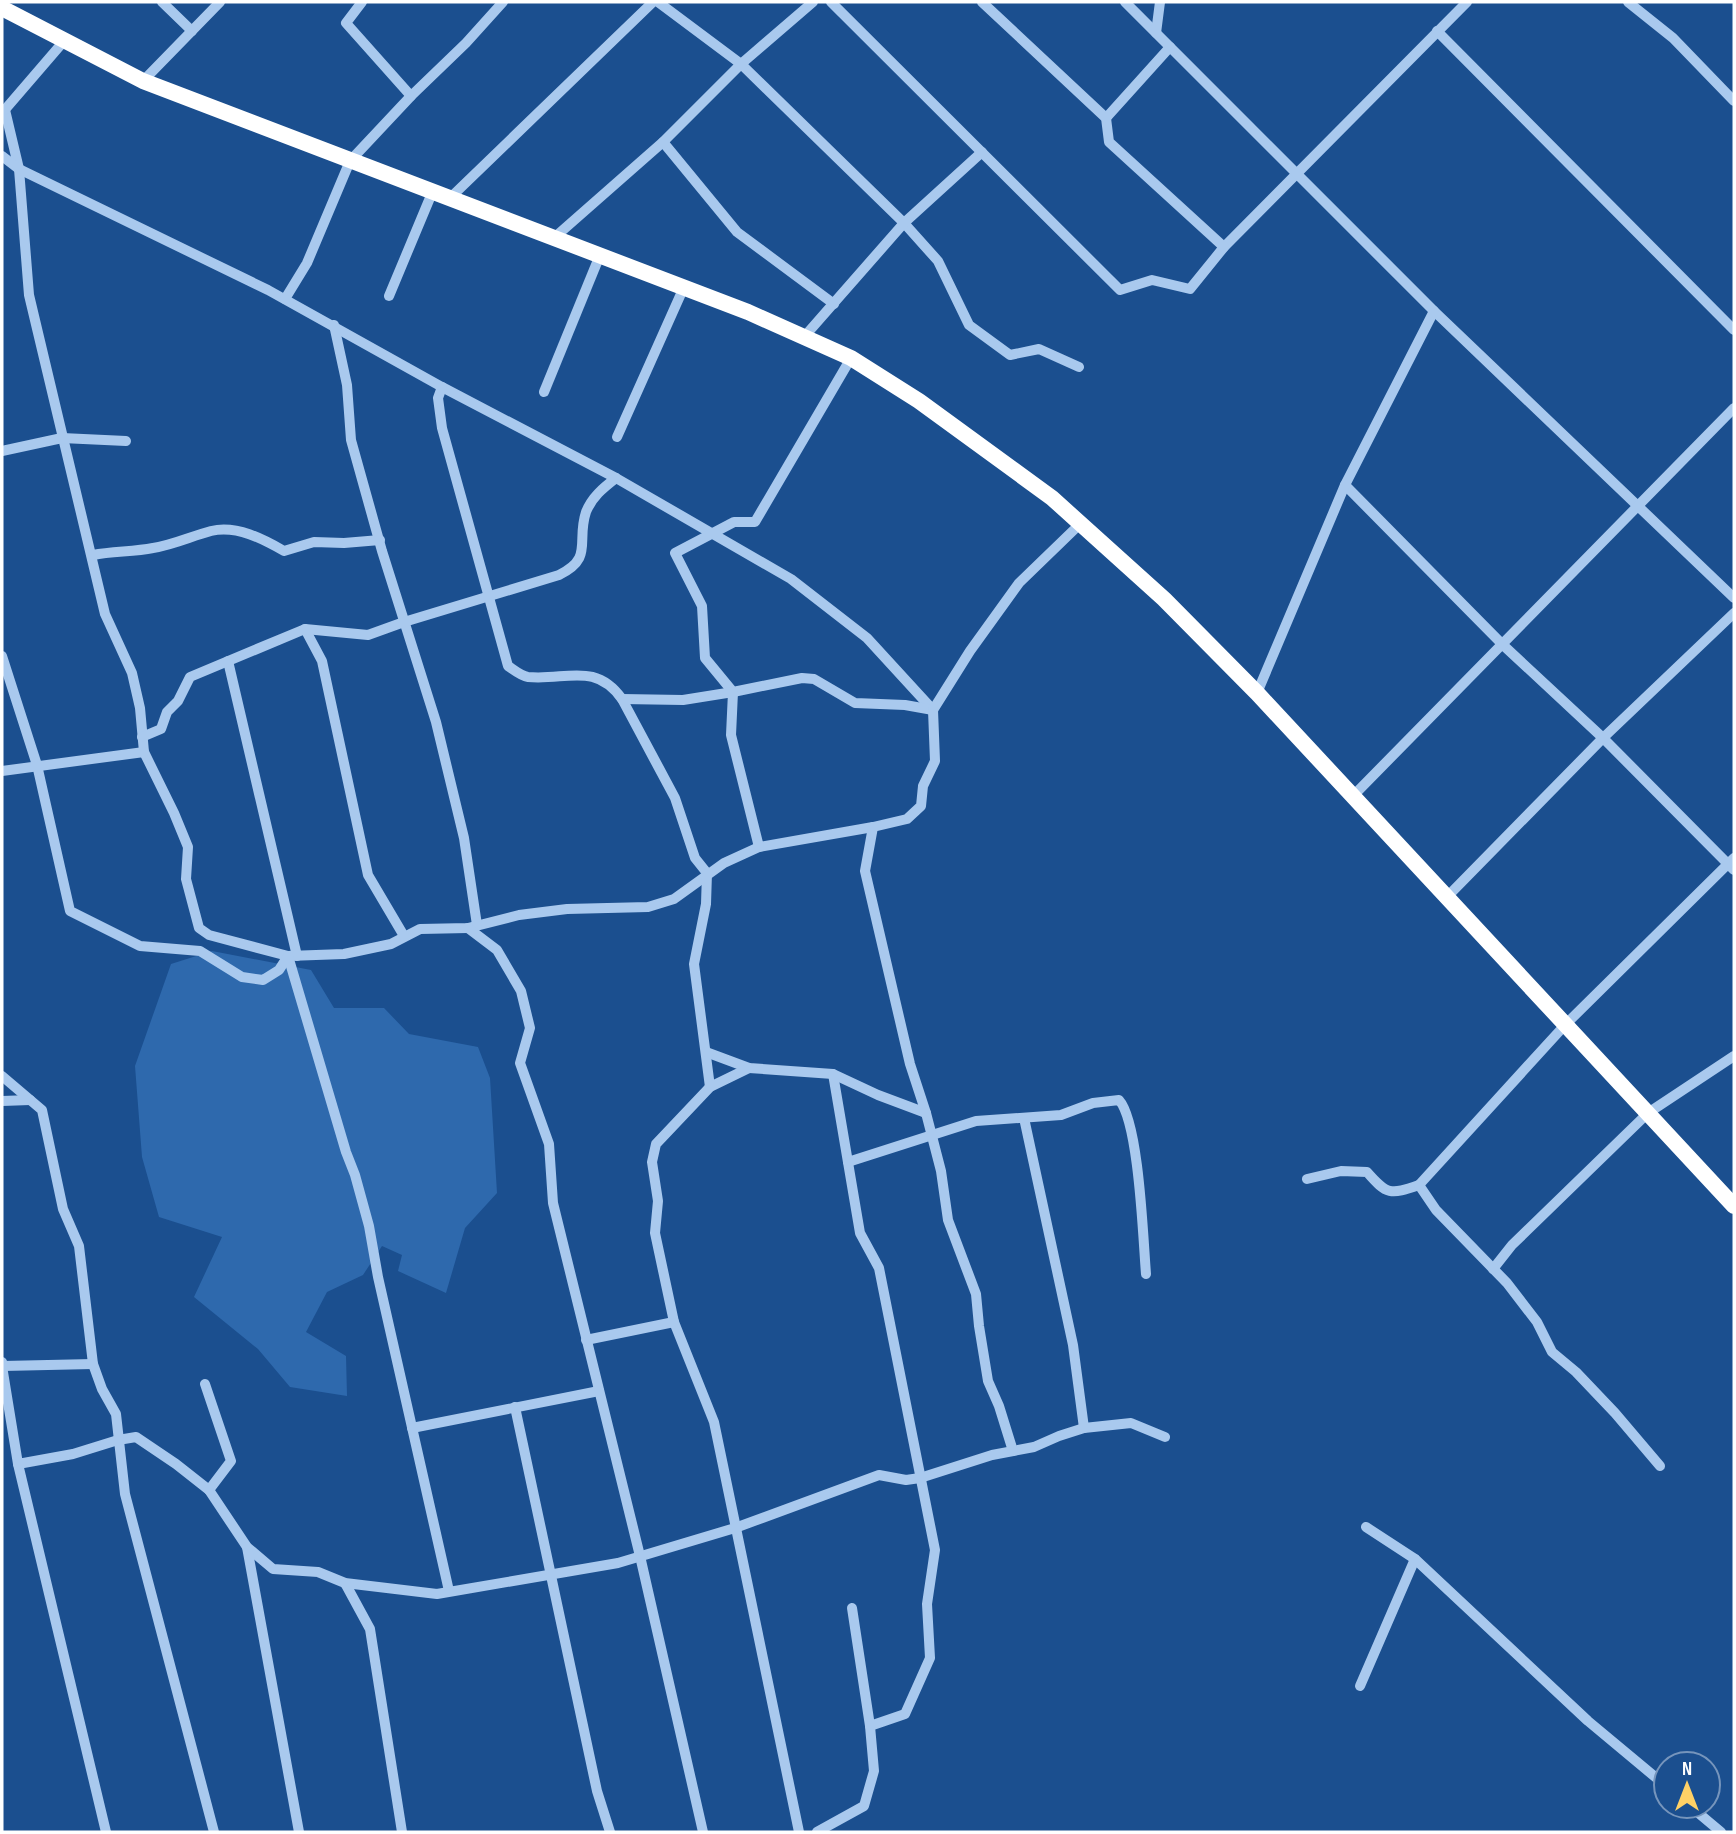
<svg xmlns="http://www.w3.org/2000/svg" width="1736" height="1834" font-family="'Sofia Sans Condensed',sans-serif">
	<rect width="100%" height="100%" fill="#1b4f8f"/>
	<path fill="#2e69ad" d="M212,951l99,19 23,38h50l25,26 69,13 12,31 7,115 -32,35 -19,65 -48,-22 4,-16 -20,-9 -19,29 -36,17 -21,40 40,24 1,40 -57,-9 -32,-38 -64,-52 28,-60 -63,-20 -17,-60 -7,-91 36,-102z"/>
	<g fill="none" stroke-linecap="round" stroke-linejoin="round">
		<g stroke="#a9c9ee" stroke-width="10">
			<path d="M162,2l30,29"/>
			<path d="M362,2l-16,21 65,73"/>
			<path d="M658,2l83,62 163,159 34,38 31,64 41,30 29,-6 40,18"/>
			<path d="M831,2l289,288 32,-10 38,9 34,-42 243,-245"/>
			<path d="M982,2l124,116 3,24 115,105"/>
			<path d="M1125,2l309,309 300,287"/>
			<path d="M1628,2l45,36 61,63"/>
			<path d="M1437,31l297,299"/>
			<path d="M1156,33l4,-31"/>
			<path d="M143,81l77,-79"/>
			<path d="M5,110l14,59 10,126 76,319 27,59 8,35 4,44 30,61 14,34 -2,32 13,49 10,7 79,21 56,-2 47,-10 29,-15 48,-1 51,-13 48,-6 81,-2 26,-8 50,-36 35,-16 114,-20"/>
			<path d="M2,113l62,-72"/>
			<path d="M1106,118l64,-71"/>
			<path d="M663,142l74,90 97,72"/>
			<path d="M2,156l17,13 249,121 174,97 174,91 175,101 76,59 66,72"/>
			<path d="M449,199l204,-197"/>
			<path d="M555,237l108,-95 78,-78 72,-62"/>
			<path d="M389,296l43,-103"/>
			<path d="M285,299l22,-36 43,-102 61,-65 55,-53 37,-41"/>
			<path d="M334,325l13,60 4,55 31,111 54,171 28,116 13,87"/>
			<path d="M804,337l100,-114 78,-71"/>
			<path d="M851,358l-96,164h-21l-59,31 27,53 3,52 28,34 69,-14 12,1 41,24 50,2 28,5"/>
			<path d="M442,387l-4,11 4,30 66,238c6,4 13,10 20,11 37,4 67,-16 94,22l53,99 20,60 12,15 -1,31 -12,60 16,123"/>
			<path d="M544,392l56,-137"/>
			<path d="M617,437l67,-150"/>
			<path d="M2,451l60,-13 64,3"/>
			<path d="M1345,485l158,160 100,93 131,132"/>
			<path d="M93,555c20,-4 40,-3 60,-7 20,-3 39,-12 58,-17 26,-6 52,8 73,20l30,-9 30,1 36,-3"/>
			<path d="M305,629l17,32 46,214 36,61"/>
			<path d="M2,656l35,109 33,146 70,35 60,5 42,26 21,3 16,-10 9,-14"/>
			<path d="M228,661l69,295"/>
			<path d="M1257,693l88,-208 89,-174"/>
			<path d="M622,699l61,1 50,-8 -2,43 28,112"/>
			<path d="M142,737l19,-8 6,-17 11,-11 12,-24 115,-48 63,6 36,-13 155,-47c35,-17 17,-33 27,-63 6,-15 17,-24 30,-34"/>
			<path d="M2,771l142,-19"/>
			<path d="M1352,797l382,-389"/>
			<path d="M1446,898l157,-160 131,-125"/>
			<path d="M468,928l29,22 24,41 9,37 -10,35 29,81 4,59 87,353 63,276"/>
			<path d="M288,956l58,196 9,23 14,51 9,51 71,314"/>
			<path d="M706,1052l43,16 84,6 45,21 48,18"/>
			<path d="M749,1068l-39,19 -54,57 -4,18 6,39 -3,32 19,89 40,100 85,410"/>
			<path d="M2,1076l40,34 21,99 16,37 14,118 9,25 14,25 9,80 89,338"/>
			<path d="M2,1101l28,-1"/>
			<path d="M1024,1118l49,227 11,83"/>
			<path d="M848,1162l128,-41 85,-6 32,-12 26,-3c20,22 24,138 27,174"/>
			<path d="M1307,1179l34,-8 26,1c20,23 23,23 52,13l146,-160 169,-167"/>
			<path d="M1419,1185l17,25 71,73 30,39 15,30 24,20 39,41 45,53"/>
			<path d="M1493,1269l19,-24 136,-132 86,-57"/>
			<path d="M586,1340l88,-18"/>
			<path d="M2,1362l1,4 90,-2"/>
			<path d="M2,1366l16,98 88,368"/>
			<path d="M205,1384l26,77 -22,29 38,57 26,22 45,3 27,11 92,11 181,-31 117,-35 144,-53 27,5 14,-2 72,-23 42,-8 25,-11 25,-8 47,-5 34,14"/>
			<path d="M515,1407l82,384 13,41"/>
			<path d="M412,1428l187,-37"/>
			<path d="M1013,1451l-14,-45 -11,-25 -9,-55 -3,-32 -28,-74 -7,-49 -15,-58 -16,-49 -45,-193 8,-44 34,-8 14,-13 2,-20 12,-25 -2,-51 37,-59 49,-68 62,-60"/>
			<path d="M18,1464l55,-10 45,-14 18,-3 40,27 33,26"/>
			<path d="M1366,1527l49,32 173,162 78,65"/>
			<path d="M247,1547l52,285"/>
			<path d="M345,1583l25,46 32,203"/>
			<path d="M852,1608l18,118"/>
			<path d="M1360,1686l55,-127"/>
			<path d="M1690,1806l31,26"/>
			<path d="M817,1832l47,-26 10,-35 -4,-45 35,-12 25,-56 -3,-54 8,-54 -56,-282 -19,-35 -27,-159"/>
		</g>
		<path stroke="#fff" stroke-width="16" d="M2,8l141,73 605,231 103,46 68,43 133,97 112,101 93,94 477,513"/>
	</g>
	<rect width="1736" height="1834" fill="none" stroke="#ffffff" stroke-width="7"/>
	<g transform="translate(1687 1785)"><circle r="33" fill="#1b4f8f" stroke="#7695bc" stroke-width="2"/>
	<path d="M0-5L12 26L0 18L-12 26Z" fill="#ffd166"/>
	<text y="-10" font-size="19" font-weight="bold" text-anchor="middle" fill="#ffffff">N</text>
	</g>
</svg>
